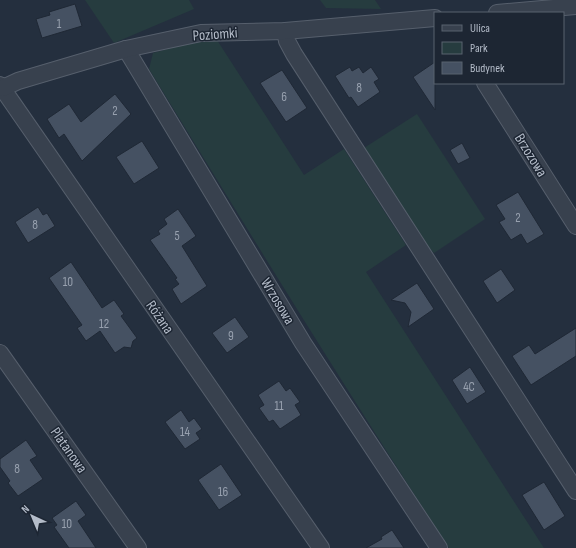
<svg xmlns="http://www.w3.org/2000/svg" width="576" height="548" font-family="'Sofia Sans Condensed',sans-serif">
	<rect width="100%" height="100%" fill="#242f3e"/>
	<g fill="#263c3f">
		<path d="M85,0h104l5,9 -80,34z"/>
		<path d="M320,0h55l6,9 -55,-1z"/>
		<path d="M217,40l87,135 40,-26 62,96 -40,27 178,276h-95c-103,-158 -202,-319 -300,-479l4,-16 33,-9z"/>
		<path d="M417,114l68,105 -51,34 -6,-6 -64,-99z"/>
	</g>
	<g fill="#455162" stroke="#1f2835">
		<path d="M75,4l7,22 -40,12 -6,-19 14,-4 -1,-3z"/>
		<path d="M435,62v48l-22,-33z"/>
		<path d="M350,67l2,4 7,-4 4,6 8,-6 8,12 -5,3 6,10 -22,15 -7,-10 -2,1 -14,-22z"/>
		<path d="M282,70l25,38 -21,14 -26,-39z"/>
		<path d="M115,94l16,20 -49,47 -18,-27 -5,4 -12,-19 22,-15 12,18z"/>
		<path d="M142,141l17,27 -25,16 -18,-27z"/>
		<path d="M462,143l8,15 -12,6 -8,-14z"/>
		<path d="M518,192l26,42 -17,10 -6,-10 -10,6 -12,-18 6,-3 -9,-14z"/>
		<path d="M38,207l5,8 4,-2 8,13 -27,17 -13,-21z"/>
		<path d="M178,209l18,27 -14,10 25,40 -26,18 -9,-15 7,-5 -4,-5 2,-1 -27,-38 10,-6 -2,-3 9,-7 -3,-5z"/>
		<path d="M71,262l31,46 12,-8 10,14 -3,2 16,22 -4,3 -2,7 -7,-1 -9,6 -15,-22 -14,10 -9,-13 5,-3 -33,-47z"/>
		<path d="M501,269l14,21 -18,13 -14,-22z"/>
		<path d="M417,283l17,26 -26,18 3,-15 -6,-9 -14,-3z"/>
		<path d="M235,317l14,20 -22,16 -15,-20z"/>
		<path d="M576,328v28l-45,29 -19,-29 17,-11 6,9z"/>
		<path d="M470,367l16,25 -19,12 -15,-24z"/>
		<path d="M279,381l7,10 4,-3 10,14 -5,3 6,10 -21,14 -7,-9 -4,2 -10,-14 5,-3 -6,-10z"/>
		<path d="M181,410l8,12 5,-4 8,11 -6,4 4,6 -15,10 -20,-27z"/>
		<path d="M26,440l11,16 -7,4 13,19 -25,17 -10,-13 2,-2 -10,-14v-8z"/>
		<path d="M221,464l21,31 -23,15 -21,-30z"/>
		<path d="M544,482l21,34 -21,14 -22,-35z"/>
		<path d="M76,501l10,14 -8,6 18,27h-27l-15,-21 3,-2 -5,-7z"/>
		<path d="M392,530l12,18h-38l16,-9 -1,-2z"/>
	</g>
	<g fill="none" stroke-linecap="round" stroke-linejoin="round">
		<defs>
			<g id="minor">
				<path d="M497,13l79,-7"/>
				<path d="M285,31l2,10 7,13 282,437"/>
				<path d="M126,49l177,294 136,205"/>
				<path d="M485,83l91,143"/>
				<path d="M0,85l321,463"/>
				<path d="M3,88l15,-7 108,-32 75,-16 84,-2 150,-13"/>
				<path d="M0,353l138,195"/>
			</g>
		</defs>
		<use href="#minor" stroke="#565f6c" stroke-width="18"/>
		<use href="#minor" stroke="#38414e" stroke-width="16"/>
	</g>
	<g text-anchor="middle" stroke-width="3" stroke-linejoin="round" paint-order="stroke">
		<g font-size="13" fill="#98a1af">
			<text x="59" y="28">1</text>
			<text x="359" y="92">8</text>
			<text x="284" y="101">6</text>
			<text x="115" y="115">2</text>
			<text x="518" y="222">2</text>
			<text x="35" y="229">8</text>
			<text x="177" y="240">5</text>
			<text x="68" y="286">10</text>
			<text x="104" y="328">12</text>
			<text x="231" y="340">9</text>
			<text x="469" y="391">4C</text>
			<text x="279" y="410">11</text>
			<text x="185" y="436">14</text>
			<text x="17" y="473">8</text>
			<text x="223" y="496">16</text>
			<text x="67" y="528">10</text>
		</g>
		<g font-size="15" fill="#b4bcc9" stroke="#1d2633">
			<text transform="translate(215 34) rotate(-4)" y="5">Poziomki</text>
			<text transform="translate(531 155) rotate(58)" y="5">Brzozowa</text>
			<text transform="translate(278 301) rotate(59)" y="5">Wrzosowa</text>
			<text transform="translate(160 317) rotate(55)" y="5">Różana</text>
			<text transform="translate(69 450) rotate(55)" y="5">Platanowa</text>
		</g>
	</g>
	<rect x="434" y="12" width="130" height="72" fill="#1d2633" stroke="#59626f"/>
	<rect x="442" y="25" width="20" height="6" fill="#38414e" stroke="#59626f"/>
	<text x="470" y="32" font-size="12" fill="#b4bcc9">Ulica</text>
	<rect x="442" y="42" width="20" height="12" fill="#263c3f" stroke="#59626f"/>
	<text x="470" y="52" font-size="12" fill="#b4bcc9">Park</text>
	<rect x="442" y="62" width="20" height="12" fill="#455162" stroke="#59626f"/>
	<text x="470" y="72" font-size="12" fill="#b4bcc9">Budynek</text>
	<g transform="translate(32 516) rotate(316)" stroke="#1d2633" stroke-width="3" paint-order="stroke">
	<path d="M0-3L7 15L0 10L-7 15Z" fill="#b4bcc9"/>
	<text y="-6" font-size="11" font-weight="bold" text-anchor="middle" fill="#b4bcc9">N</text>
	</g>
</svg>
